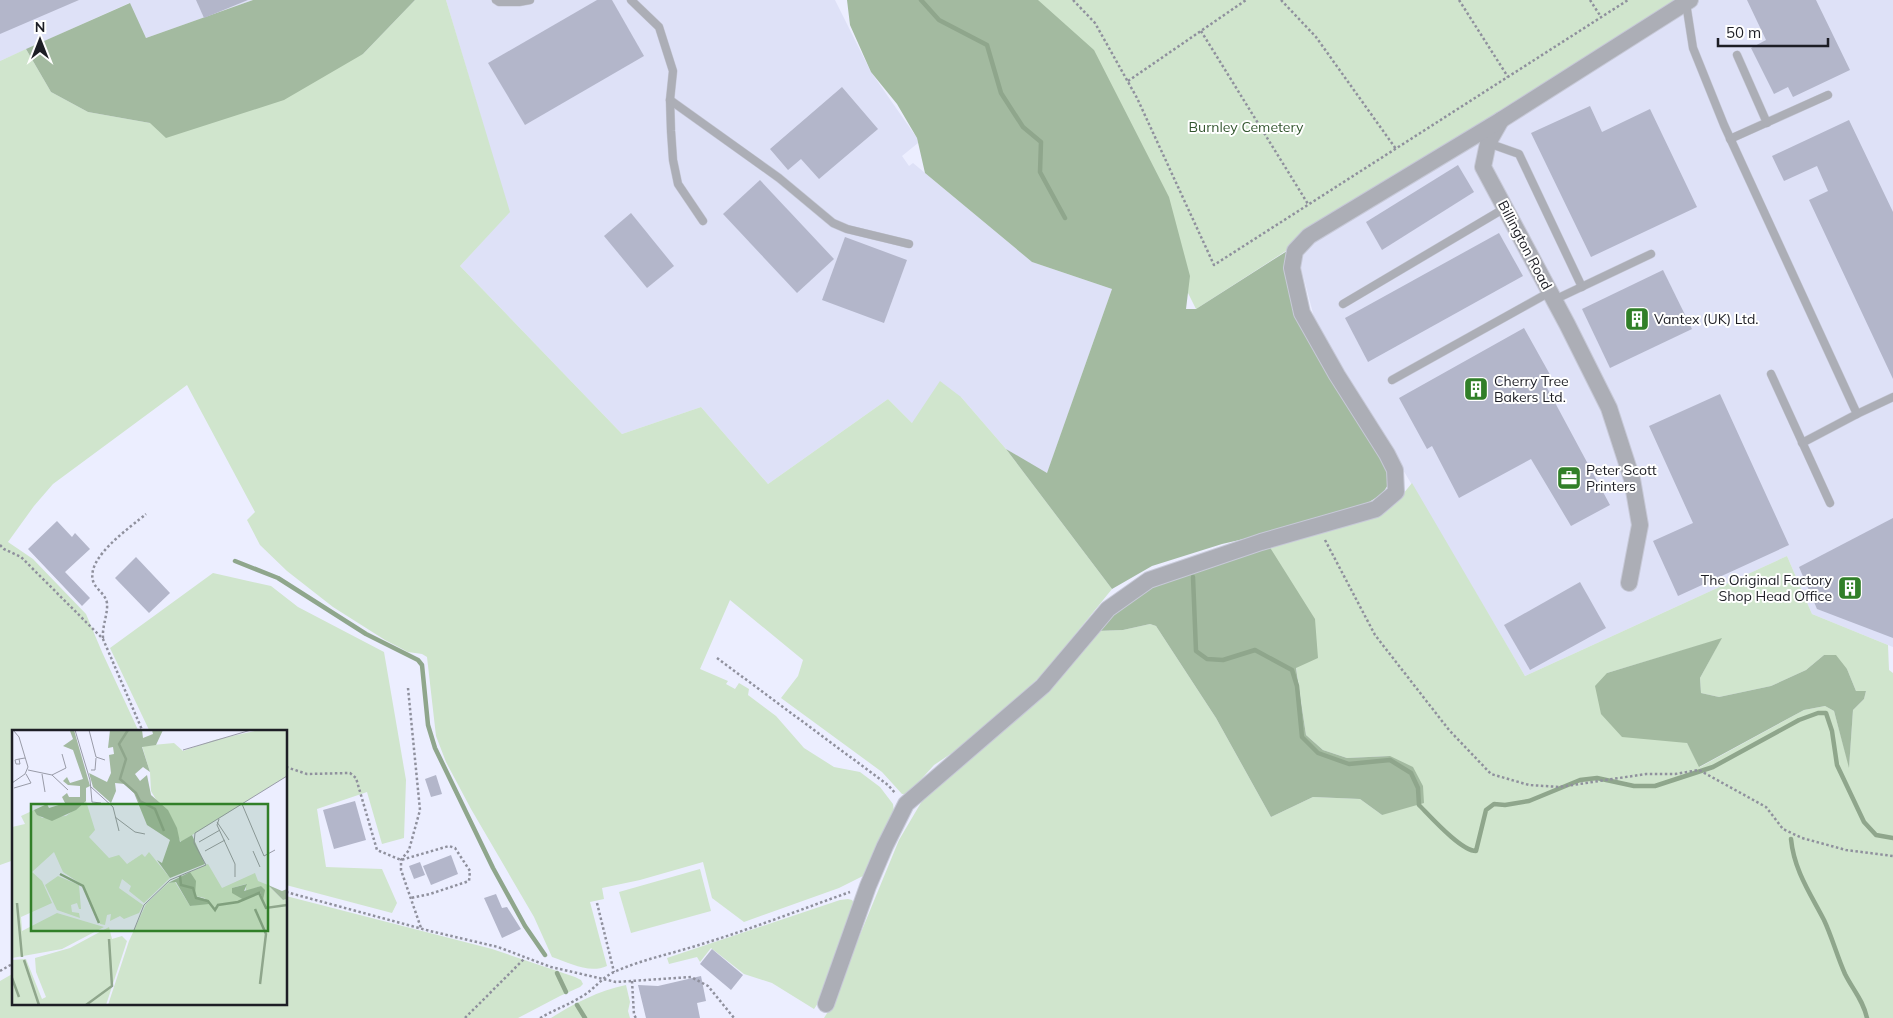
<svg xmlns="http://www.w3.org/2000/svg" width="1893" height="1018" font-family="Mulish,sans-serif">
	<rect width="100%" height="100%" fill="#eceeff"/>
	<g fill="#dee1f7">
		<path d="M0,0h253l-107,38 -17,-35 -129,58z"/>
		<path d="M446,0h389l36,72 46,66 1,5 -16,13 7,10 4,-3 119,99 80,27 -65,185 -41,-25 -45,-52 -49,26 -24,-24 -120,85 -67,-77 -79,27 -162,-168 49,-54z"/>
		<path d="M1690,0h203v647l-81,-33 -25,-58 -262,120 -210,-355 -15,-57 9,-28z"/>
	</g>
	<g fill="#d0e5cd" fill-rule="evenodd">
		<path d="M415,0h31l64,212 -50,54 162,168 79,-27 67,77 120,-85 24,24 28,-42 21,16 45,52 106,140 -69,85 -76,69 -33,22 -26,29h-6l-20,-22 -101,-74 17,-22 5,-16 -73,-60 -30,69 28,12 -2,3 9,5 4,-6 10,6 -1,6 28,21 28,32 30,19 26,5 20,15 13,17 1,8 -24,55 -7,9 -24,12 -95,34 -32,-24 -9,-36 -63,18 -38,8 2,11 -14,3 17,64c-18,8 -37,-3 -55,-9l-18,-40 -63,-108 -25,-47 -10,-26 -9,-79 -5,-3 -14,-2 -23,-12 -52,-33 -46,-36 -27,-26 -13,-25 8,-8 -68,-127 -134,99 -19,22 -26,36 25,17 53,55 16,38 37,80h-125v128l-14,5v-804l26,-12 25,43 37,20 62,11 213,-69z"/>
		<path d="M1018,0h672l-381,236 -113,73 -130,-260z"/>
		<path d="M1412,483l113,193 262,-120 25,58 76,31 1,25 4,3v345h-1069l5,-8 70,-170 23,-39 174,-170 27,-1 27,-6 6,2 60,92 55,99 42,-20 47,2 22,16 8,-59 -43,2 -24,-8 -17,-15 -10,-68 -27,-121 96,-26 29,-15zM1721,639l-21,39 1,15 18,4 52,-11 35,-16 18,-15 23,14 9,22h10l-2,8 -11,11 -4,56 -15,-55 -9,-5 -21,4 -104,57 -13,-24 -80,-70z"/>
		<path d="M213,573l58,13 27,21 86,45 22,128 -2,58 -22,6 -15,-52 -50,17 9,58 56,2 15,34 -5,10 -106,-28v-153h-136l-40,-84z"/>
		<path d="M700,869l11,42 -80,22 -12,-41z"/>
		<path d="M286,896l206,53 83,28 6,3 2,4 -3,3 -20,9 -42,22h-518v-37l14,-8v31h272z"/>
		<path d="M848,899l4,1 2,3 -31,93 -9,13 -42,-26 -28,-9 -33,-26 -11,14 -3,-5 -28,7 -2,-6 173,-58z"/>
		<path d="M626,985l4,17 -2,9 2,7h-79c24,-15 47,-27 75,-33z"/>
	</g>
	<g fill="#a3baa0">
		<path d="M253,0h162l-52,54 -79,46 -118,38 -16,-15 -62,-11 -37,-20 -25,-43 104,-46 16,35z"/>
		<path d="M847,0h191l56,50 75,147 21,79 -4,33h10l91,-58 -2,11 6,34 97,169v20l-6,9 -16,10 -105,31 -39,9 -70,22 -40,23 -106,-140 41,24 65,-184 -80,-27 -107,-89 -8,-35 -20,-34 -26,-32 -21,-47z"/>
		<path d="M1269,546l46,73 3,39 -22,10 10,67 17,15 24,8 43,-2 23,11 10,19 1,17 -42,12 -22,-16 -47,-2 -42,20 -55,-99 -60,-92 -6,-2 -27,6 -27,1 18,-21 42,-25z"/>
		<path d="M1722,638l-22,40 1,15 18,4 52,-11 35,-16 18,-15h12l11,14 9,22h10l-2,8 -11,11 -4,58 -15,-57 -9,-5 -21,4 -105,57 -12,-24 -65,-6 -21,-23 -6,-28 12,-13z"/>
	</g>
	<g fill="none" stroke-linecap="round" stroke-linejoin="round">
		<g stroke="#8fa68c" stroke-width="4.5">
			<path d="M921,0l18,20 48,25 14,48 22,34 18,15 -1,30 25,46"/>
			<path d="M235,561l43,17 88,56 52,26 4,5 6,60 7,23 58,120 32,58 20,29"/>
			<path d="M1193,577l3,74 11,8 16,1 32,-10 37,20 5,16 5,51 16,16 31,11 41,-4 21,13 7,15 1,17c11,11 42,46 57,46l10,-41 8,-6 11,1 24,-4 51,-21 17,-2 37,8h21l58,-19 86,-47 19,-7h8l6,18 5,34 27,57 12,13 17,3"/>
			<path d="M1791,839c3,31 19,54 33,81 8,17 13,36 21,54 8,16 18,26 22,44"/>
			<path d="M557,973l9,19"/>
			<path d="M577,1005l8,13"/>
		</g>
	</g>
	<g fill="#b3b6ca">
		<path d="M0,0h79l-79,34z"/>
		<path d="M196,0h52l-44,18z"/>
		<path d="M597,0h15l32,56 -119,69 -37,-62z"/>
		<path d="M1747,0h69l34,70 -57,27 -5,-10 -14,7 -23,-46 15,-8z"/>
		<path d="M842,87l36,42 -59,50 -18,-20 -13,11 -18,-21z"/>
		<path d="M1590,106l12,26 48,-23 47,98 -106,50 -60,-124z"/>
		<path d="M1849,120l44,92v167l-84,-179 19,-9 -11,-25 -33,15 -12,-25z"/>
		<path d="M1458,165l16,27 -92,58 -16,-28z"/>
		<path d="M760,180l74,79 -37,34 -74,-79z"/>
		<path d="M631,213l43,53 -27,22 -43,-52z"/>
		<path d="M1499,233l24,43 -155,86 -23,-44z"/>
		<path d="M845,237l62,23 -23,63 -62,-23z"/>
		<path d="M1663,270l29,59 -82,39 -28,-59z"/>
		<path d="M1524,328l29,52 -8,4 65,121 -39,21 -40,-67 -72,39 -27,-52 -5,3 -28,-51z"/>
		<path d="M1720,394l69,151 -111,51 -25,-55 40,-18 -44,-97z"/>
		<path d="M1893,518v120l-76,-29 -18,-42z"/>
		<path d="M57,521l15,16 3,-4 15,16 -25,23 25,26 -8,8 -54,-57z"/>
		<path d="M136,557l34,36 -21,20 -34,-35z"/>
		<path d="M1580,582l26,46 -76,42 -26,-45z"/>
		<path d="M436,775l6,19 -11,3 -6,-18z"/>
		<path d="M355,801l11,39 -32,9 -11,-39z"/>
		<path d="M451,855l7,19 -27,11 -8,-19z"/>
		<path d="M420,862l5,13 -11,4 -5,-13z"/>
		<path d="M496,894l6,14 5,-1 14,22 -19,9 -18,-40z"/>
		<path d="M712,949l31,26 -12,15 -31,-26z"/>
		<path d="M701,976l5,25 -9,2 3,15h-54l-8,-33 20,1z"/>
	</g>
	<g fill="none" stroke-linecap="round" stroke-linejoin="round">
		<defs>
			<g id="lane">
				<path d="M496,0l3,2h20l11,-2"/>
				<path d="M631,0l28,27 14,44 -3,29 1,31 2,29 5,24 25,37"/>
				<path d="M1686,3l7,45 31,77 133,289 36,-17"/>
				<path d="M1737,55l30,68"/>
				<path d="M670,100l109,78 54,45 14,6 62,15"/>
				<path d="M1730,139l98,-44"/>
				<path d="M1488,143l31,11 63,133"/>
				<path d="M1554,300l97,-46"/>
				<path d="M1343,304l162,-96"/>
				<path d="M1771,374l59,129"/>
				<path d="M1392,380l158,-88"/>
				<path d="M1802,443l55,-29"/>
			</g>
			<g id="street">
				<path d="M1501,120l-13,23 -5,24 84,157 42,84 23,71 8,46 -11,58"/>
				<path d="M826,1004l42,-118 17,-40 21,-42 137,-118 65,-77 41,-29 112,-38 115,-33 20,-17 -1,-22 -8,-16 -50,-79 -35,-62 -10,-45 3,-17 14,-15 192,-116 189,-120"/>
			</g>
		</defs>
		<use href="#lane" stroke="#c7c9d8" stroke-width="9"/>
		<use href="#street" stroke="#c7c9d8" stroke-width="18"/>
		<g stroke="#8f909d" stroke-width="2.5" stroke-dasharray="2.5 2.5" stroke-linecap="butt">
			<path d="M1073,0l22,23 42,75 77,167 414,-265"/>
			<path d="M1281,0l35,37 80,112"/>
			<path d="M1459,0l49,77"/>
			<path d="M1590,0l11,17"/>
			<path d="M1201,31l107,173"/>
			<path d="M1128,81l118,-81"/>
			<path d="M1325,540l50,95 74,95 42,44 38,11 30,2 87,-13h29l24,-4 67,37 17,22 19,9 44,12 47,6"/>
			<path d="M0,545l4,4 17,8 82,82 40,93"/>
			<path d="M103,638c-1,-12 5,-24 4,-35 -2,-10 -11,-13 -14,-22 -7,-24 38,-54 53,-67"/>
			<path d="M717,658l171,127 8,9"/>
			<path d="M408,688l12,122 -11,40 -8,10v10l20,58"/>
			<path d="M286,767l21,7 43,-1 6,5 21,72 24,10 48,-14 6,2 15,23 -1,10 -39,13 -19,4"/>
			<path d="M286,892l144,39 68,16 53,20 65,15 75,-5 17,9 26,32"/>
			<path d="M597,903l17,69"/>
			<path d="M0,971l14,-8"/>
			<path d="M632,981l2,34 2,3"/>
			<path d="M465,1018l60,-60"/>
			<path d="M540,1018c14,-8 28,-13 41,-21 13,-7 20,-19 33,-25 29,-13 61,-19 91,-29 49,-15 97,-34 145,-51"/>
		</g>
		<use href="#lane" stroke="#acaeb6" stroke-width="8"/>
		<use href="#street" stroke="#acaeb6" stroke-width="16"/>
	</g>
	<defs>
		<symbol id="building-square" viewBox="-11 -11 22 22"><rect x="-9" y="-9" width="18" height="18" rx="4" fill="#317f28" stroke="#fff"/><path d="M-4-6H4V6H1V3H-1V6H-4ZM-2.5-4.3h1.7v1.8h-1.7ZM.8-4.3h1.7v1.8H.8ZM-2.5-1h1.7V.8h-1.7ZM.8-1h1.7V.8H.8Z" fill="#fff"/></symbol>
		<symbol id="office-square" viewBox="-11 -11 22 22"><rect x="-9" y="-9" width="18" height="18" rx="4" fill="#317f28" stroke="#fff"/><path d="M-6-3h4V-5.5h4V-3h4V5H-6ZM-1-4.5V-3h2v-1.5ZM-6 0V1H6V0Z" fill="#fff"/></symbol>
	</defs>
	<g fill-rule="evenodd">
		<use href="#building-square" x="1623" y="305" width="28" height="28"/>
		<use href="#building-square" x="1462" y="375" width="28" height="28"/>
		<use href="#office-square" x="1555" y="464" width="28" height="28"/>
		<use href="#building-square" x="1836" y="574" width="28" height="28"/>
	</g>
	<g text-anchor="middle" stroke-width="4" stroke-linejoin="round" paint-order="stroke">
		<g font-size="14" fill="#33562f" stroke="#fff">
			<text x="1246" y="132">Burnley Cemetery</text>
		</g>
		<g font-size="14" fill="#1d1e25" stroke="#fff">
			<text transform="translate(1525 245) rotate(62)" y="5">Billington Road</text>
		</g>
		<g font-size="14" fill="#1d1e25" stroke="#fff" text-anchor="start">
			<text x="1654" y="324">Vantex (UK) Ltd.</text>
			<text x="1494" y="386">Cherry Tree<tspan x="1494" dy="16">Bakers Ltd.</tspan></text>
			<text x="1586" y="475">Peter Scott<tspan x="1586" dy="16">Printers</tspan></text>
			<text x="1832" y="585" text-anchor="end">The Original Factory<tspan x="1832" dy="16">Shop Head Office</tspan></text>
		</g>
	</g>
	<g transform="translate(12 730)">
		<rect width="275" height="275" fill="#eceeff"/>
		<path d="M248,0h27v46l-106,66 -30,-51 -1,-19 -8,-26 32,-3 9,8 31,-11zM74,71l9,29 -6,7 20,21 10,-3 8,9 15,-10 3,3 4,-5 21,26 -26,25 -15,-12 2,-5 -9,-7 -3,9 24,17 -4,8 -15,6 -4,-3 -10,5 1,-7 -4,1 -2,10 -5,-1 -10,-19 -6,-19 -21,-14 -9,-20 -22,20 10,9 10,22 -31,14 1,14 35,-18 47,14 -42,22 -50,9v-131l13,-3 -4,-8 13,-6 8,8 24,-2zM196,134l14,24 33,-15 3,8 10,4 15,15 4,-1v106h-179l21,-64 17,-37 22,-21 7,-1 15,24 11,-2 4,-6 -10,-2 -5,-24zM234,154v7l15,-5 1,12 -2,-6 -16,8 -12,-12zM46,146l21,9 2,24h-2l-2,-6 -6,2 1,7 7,1 1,5 -23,-8 -12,-25zM97,197l3,12 10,-3 5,5 -21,64h-94v-45l14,-1 16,40 4,-2 -10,-25 -1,-14 35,-10z" fill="#d0e5cd" fill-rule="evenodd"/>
		<path d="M62,0l16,56 -4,2v13l-10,9 -24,11 -15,-6 -3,-5 13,-6 2,4 16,-5 -3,-6 5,-4 2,4h11v-11l-12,-1 -5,-4 4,-4 3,6 13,-4 -10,-29 -10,-4 10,-7 -3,-8zM98,0h32l1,8 10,-4 -1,-4h11l-7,15 -14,2 8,25 -7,-5 -8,7 5,7 7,-6 4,20 17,15 9,18 3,14 12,-7 13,29 -35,14 -13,-18 5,3 8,-23 -23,-15 -13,-32 -9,-9 -10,-1 1,8 -5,12 -18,-16 -4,-14 18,9 4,-9 -2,-18 5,-1 -1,-7 -5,1zM178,142l6,9 -1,15 13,4 1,4 -19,2 -14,-24 -8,1zM235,154l-3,7 17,-5 4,4 -2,10 -3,-8 -16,8 -12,-7v-5zM256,155l14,6 5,-2v10l-4,1z" fill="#a3baa0"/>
		<path fill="none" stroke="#8fa68c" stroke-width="2.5" d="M116,0l-9,14 7,15 -6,20 16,14 4,8 15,8 9,22M48,144l23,12 16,37M168,146l1,9 12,3 3,10 12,3 7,9 3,-5 20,-3 21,-9 7,15 21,-3M5,173l5,54M243,179l11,25 -6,50M12,230l15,45M0,248l7,19M74,275l26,-19 -3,-47"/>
		<path fill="none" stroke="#999ba8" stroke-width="1" d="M63,0l15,50 2,22 9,1M77,0l7,27 9,3M171,20l68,-20M7,29l1,5h-4l-1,-4 4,-1 6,-1M16,40l24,5 16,15M79,40h4l1,-12M30,44l3,18M40,45l14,-7 -4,-14M0,53l13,-9 3,-7 -9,-30 -6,-7M79,57l22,20 6,24M2,58l17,-5 -5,-9M230,74l22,52 11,-6M103,87l20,15 10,2M207,89l-2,6 18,39v13M205,92l12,18M187,112l21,-12M193,121l20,-11M241,121l7,16M122,200l10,-25 26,-25 36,-15 -12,-22 1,-10 92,-57"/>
		<path fill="#317f28" fill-opacity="0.15" stroke="#317f28" stroke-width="2.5" d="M19,74h237v127h-237z"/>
		<rect width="275" height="275" fill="none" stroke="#1d1e25" stroke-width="2.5"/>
	</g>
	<g transform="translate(40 40)" stroke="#ffffff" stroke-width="4" paint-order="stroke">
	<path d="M0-4L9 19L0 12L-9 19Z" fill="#1d1e25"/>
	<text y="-8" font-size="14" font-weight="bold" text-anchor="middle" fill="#1d1e25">N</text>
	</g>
	<path d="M1718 38v8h110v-8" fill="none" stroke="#1d1e25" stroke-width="2.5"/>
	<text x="1726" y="38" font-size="15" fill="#1d1e25" stroke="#ffffff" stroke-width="4" paint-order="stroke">50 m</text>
</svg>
